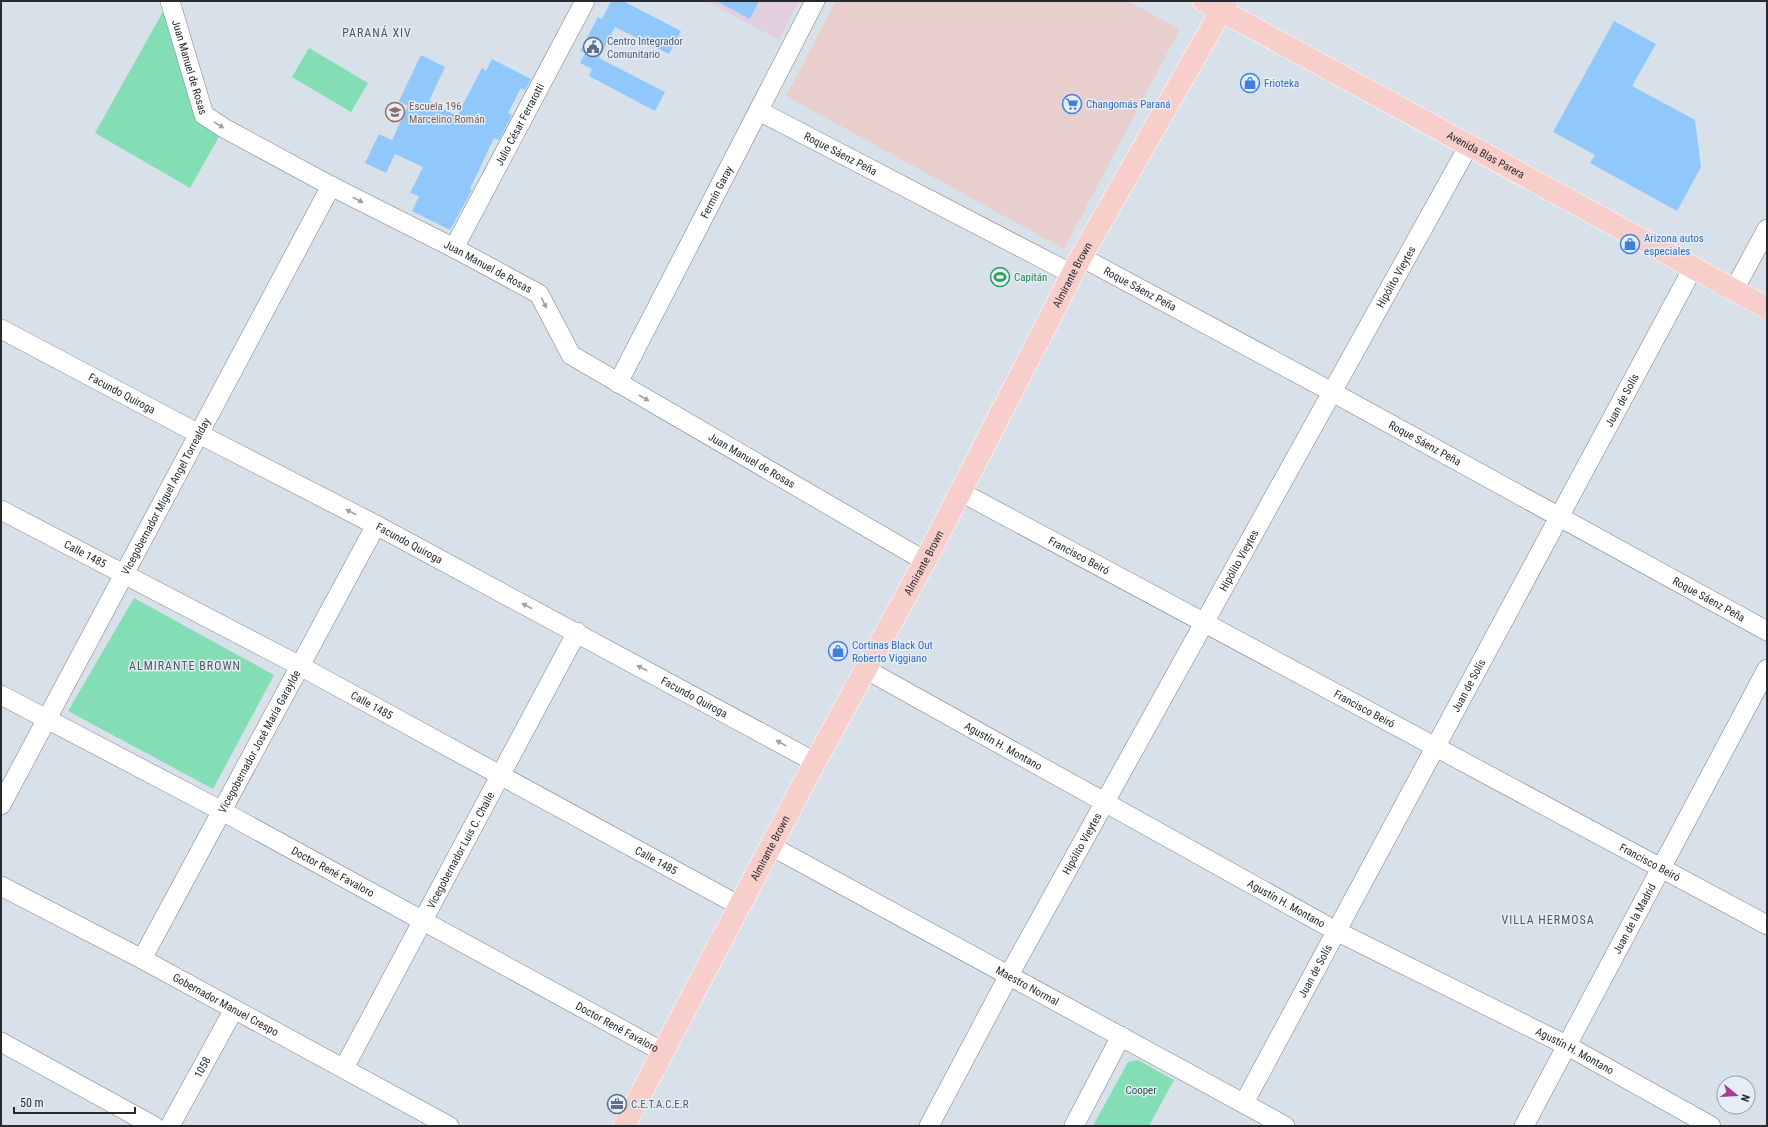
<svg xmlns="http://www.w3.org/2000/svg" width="1768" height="1127" font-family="'Roboto Condensed',sans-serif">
	<rect width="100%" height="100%" fill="#d8e1e9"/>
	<path fill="#e9cece" d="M836,1h291l53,28 -116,220 -278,-153z"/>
	<path fill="#e1cfdf" d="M706,1h93l-20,39z"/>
	<g fill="#84deb5">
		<path d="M169,1l35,114 20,13 -34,60 -95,-55z"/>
		<path d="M309,48l59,35 -17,29 -59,-35z"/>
		<path d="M134,598l140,77 -61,114 -145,-78z"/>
		<path d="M1138,1060l36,20 -25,46h-56l35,-64z"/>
	</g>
	<g fill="#90c8fc">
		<path d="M611,1h12l58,30 -12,23 -54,-27 -16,31 66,34 -10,19 -66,-35 3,-7 -12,-6 5,-10 -5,-2 18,-34 4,2z"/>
		<path d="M716,1h43l-9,18z"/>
		<path d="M1614,21l42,23 -24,42 63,34 6,47 -24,44 -87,-48 5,-8 -42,-23z"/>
		<path d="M421,55l24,12 -16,34 28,15 25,-48 4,3 6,-12 39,20 -6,11 -4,-2 -13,25 4,2 -13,25 -5,-2 -24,51 2,1 -22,40 -38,-19 7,-15 -9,-3 13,-26 -28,-13 -9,19 -21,-10 14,-29 13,6 16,-34 -9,-5z"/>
	</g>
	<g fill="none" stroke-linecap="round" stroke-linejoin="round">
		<defs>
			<g id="minor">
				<path id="s1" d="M170,1l34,114 20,13 107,58 123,62 85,46 32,61 354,206"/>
				<path id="s2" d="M759,111l313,163"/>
				<path id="s3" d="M454,248l131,-247"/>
				<path id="s4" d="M1081,257l251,135 435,239"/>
				<path d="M1734,290l33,-61"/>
				<path id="s5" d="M1,329l198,105 177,91 439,237"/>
				<path id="s6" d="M618,383l197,-382"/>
				<path id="s7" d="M961,492l806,433"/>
				<path id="s8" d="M1,510l299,156 440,240"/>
				<path id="s9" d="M867,670l469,261 230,114 145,81"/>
				<path id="s10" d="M1,695l221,116 441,241"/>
				<path id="s11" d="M1,805l330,-619"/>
				<path id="s12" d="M771,846l514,280"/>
				<path id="s13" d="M1,886l141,73 307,167"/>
				<path id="s14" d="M142,959l234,-434"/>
				<path d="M1,1042l153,84"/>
				<path id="s15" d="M344,1068l233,-436"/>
				<path id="s16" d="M1244,1103l449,-835"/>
				<path id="s17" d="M170,1126l64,-117"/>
				<path id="s18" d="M929,1126l80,-151 460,-830"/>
				<path d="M1074,1126l47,-90"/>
				<path id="s19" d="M1524,1126l243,-457"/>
			</g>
			<g id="major">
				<path id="s20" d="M1204,1l563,307"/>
				<path id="s21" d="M624,1126l191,-364 110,-201 156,-304 146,-256"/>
			</g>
		</defs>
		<use href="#minor" stroke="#777f87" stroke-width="20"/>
		<use href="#major" stroke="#fff" stroke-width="23"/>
		<use href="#minor" stroke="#fff" stroke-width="19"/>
		<use href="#major" stroke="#f7ceca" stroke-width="22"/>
	</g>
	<defs><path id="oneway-solid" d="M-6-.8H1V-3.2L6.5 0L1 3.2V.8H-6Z"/></defs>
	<g fill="#9ea0a1">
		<use href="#oneway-solid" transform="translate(219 125) rotate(32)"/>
		<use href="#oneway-solid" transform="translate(358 200) rotate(27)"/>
		<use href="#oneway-solid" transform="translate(544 303) rotate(64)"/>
		<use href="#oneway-solid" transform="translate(644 398) rotate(30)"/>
		<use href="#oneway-solid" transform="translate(351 512) rotate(-153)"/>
		<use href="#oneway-solid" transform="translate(527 606) rotate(-152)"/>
		<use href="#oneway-solid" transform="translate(642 668) rotate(-152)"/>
		<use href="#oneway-solid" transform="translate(781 743) rotate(-151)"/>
	</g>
	<defs>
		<symbol id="civic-ring" viewBox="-11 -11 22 22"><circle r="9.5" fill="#e5eef6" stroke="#5c6f8a" stroke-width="1.5"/><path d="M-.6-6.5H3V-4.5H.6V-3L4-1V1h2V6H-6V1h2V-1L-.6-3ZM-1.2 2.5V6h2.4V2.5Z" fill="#5c6f8a"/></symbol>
		<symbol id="shop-ring" viewBox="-11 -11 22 22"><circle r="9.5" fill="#e5eef6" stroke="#3f7fe0" stroke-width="1.5"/><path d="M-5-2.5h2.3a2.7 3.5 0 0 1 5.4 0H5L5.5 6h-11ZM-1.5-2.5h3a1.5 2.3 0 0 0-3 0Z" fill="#3f7fe0"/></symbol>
		<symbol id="supermarket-ring" viewBox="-11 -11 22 22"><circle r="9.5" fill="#e5eef6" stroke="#3f7fe0" stroke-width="1.5"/><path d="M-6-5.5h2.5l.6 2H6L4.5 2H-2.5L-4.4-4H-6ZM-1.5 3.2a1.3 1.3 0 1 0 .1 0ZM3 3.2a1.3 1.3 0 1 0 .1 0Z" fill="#3f7fe0"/></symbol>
		<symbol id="school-ring" viewBox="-11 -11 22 22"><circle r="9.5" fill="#e5eef6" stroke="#8d6e63" stroke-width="1.5"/><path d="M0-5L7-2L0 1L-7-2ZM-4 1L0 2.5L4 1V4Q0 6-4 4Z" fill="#8d6e63"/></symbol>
		<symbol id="stadium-ring" viewBox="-11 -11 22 22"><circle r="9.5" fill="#e5eef6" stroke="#2e9e5b" stroke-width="1.5"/><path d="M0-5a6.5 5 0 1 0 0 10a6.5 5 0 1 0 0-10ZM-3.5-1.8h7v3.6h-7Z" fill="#2e9e5b"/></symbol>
		<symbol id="office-ring" viewBox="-11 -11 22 22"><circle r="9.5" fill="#e5eef6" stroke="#5c6f8a" stroke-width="1.5"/><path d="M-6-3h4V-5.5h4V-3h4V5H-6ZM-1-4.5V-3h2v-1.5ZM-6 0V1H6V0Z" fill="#5c6f8a"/></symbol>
	</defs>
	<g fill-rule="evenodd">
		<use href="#civic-ring" x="582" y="36" width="22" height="22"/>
		<use href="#shop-ring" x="1239" y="72" width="22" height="22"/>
		<use href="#supermarket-ring" x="1061" y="93" width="22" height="22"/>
		<use href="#school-ring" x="384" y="101" width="22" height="22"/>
		<use href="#shop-ring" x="1619" y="233" width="22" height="22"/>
		<use href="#stadium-ring" x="989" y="266" width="22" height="22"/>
		<use href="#shop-ring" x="827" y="640" width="22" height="22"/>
		<use href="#office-ring" x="606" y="1093" width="22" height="22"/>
	</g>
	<g text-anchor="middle" stroke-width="3" stroke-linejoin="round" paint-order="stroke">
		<g font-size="11" fill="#4e5e75" stroke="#e5eef6" text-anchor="start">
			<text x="607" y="45">Centro Integrador<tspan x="607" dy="13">Comunitario</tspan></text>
			<text x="631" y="1108">C.E.T.A.C.E.R</text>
		</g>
		<g font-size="11" fill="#282b2e" stroke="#e5eef6">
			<text dy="4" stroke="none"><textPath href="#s1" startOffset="69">Juan Manuel de Rosas</textPath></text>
			<text dy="4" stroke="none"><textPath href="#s3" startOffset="140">Julio César Ferrarotti</textPath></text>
			<text dy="4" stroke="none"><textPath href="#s2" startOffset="92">Roque Sáenz Peña</textPath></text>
			<text dy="4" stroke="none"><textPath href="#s20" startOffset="321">Avenida Blas Parera</textPath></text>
			<text dy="4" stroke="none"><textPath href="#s6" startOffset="215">Fermín Garay</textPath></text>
			<text dy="4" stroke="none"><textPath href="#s1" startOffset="441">Juan Manuel de Rosas</textPath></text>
			<text dy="4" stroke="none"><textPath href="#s21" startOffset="962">Almirante Brown</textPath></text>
			<text dy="4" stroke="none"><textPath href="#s18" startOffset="969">Hipólito Vieytes</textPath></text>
			<text dy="4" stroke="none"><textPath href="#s4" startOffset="67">Roque Sáenz Peña</textPath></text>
			<text dy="4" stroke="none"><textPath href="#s5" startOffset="137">Facundo Quiroga</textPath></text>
			<text dy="4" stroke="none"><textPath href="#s16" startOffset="798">Juan de Solís</textPath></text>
			<text dy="4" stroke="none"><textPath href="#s4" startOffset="391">Roque Sáenz Peña</textPath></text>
			<text dy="4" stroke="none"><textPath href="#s1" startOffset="777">Juan Manuel de Rosas</textPath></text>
			<text dy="4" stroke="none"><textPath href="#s11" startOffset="350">Vicegobernador Miguel Angel Torrealday</textPath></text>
			<text dy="4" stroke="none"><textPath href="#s5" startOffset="461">Facundo Quiroga</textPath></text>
			<text dy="4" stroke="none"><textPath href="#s8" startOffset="95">Calle 1485</textPath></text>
			<text dy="4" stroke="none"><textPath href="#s7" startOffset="134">Francisco Beiró</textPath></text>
			<text dy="4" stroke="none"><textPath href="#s18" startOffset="645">Hipólito Vieytes</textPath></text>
			<text dy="4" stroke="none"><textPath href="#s21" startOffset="638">Almirante Brown</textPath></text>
			<text dy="4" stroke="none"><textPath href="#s4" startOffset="715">Roque Sáenz Peña</textPath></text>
			<text dy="4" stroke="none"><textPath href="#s16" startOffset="474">Juan de Solís</textPath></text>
			<text dy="4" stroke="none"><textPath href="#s5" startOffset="785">Facundo Quiroga</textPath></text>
			<text dy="4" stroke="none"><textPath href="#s8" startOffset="419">Calle 1485</textPath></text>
			<text dy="4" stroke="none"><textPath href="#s7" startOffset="458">Francisco Beiró</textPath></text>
			<text dy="4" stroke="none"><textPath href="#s14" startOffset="247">Vicegobernador José María Garaylde</textPath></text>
			<text dy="4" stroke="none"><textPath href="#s9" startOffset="156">Agustín H. Montano</textPath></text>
			<text dy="4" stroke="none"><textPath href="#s18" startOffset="321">Hipólito Vieytes</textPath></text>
			<text dy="4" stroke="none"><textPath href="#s21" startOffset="314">Almirante Brown</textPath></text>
			<text dy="4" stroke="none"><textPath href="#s15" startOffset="247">Vicegobernador Luis C. Chaile</textPath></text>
			<text dy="4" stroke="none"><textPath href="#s8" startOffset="743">Calle 1485</textPath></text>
			<text dy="4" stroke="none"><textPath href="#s7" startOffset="782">Francisco Beiró</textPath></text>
			<text dy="4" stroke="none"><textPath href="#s10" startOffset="376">Doctor René Favaloro</textPath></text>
			<text dy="4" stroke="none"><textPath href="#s9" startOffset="480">Agustín H. Montano</textPath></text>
			<text dy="4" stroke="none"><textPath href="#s19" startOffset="235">Juan de la Madrid</textPath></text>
			<text dy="4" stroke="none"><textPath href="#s16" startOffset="150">Juan de Solís</textPath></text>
			<text dy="4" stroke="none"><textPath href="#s12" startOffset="292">Maestro Normal</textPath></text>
			<text dy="4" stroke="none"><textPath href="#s13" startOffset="254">Gobernador Manuel Crespo</textPath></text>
			<text dy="4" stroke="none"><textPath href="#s10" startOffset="700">Doctor René Favaloro</textPath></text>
			<text dy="4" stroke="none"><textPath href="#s9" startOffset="804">Agustín H. Montano</textPath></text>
			<text dy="4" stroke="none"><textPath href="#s17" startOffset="67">1058</textPath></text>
		</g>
		<g font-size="11" fill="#366cbe" stroke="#e5eef6" text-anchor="start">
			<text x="1264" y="87">Frioteka</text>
			<text x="1086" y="108">Changomás Paraná</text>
			<text x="1644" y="242">Arizona autos<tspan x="1644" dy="13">especiales</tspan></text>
			<text x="852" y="649">Cortinas Black Out<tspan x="852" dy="13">Roberto Viggiano</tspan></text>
		</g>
		<g font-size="11" fill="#785e54" stroke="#e5eef6" text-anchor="start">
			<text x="409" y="110">Escuela 196<tspan x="409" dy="13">Marcelino Román</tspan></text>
		</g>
		<g font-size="11" fill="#27864d" stroke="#e5eef6" text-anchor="start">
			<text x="1014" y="281">Capitán</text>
		</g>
		<g font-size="11" fill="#27533f" stroke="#e5eef6">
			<text x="1141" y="1094">Cooper</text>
		</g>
		<g font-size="12" letter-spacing="1" fill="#4f575e" stroke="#e5eef6">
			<text x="377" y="37">PARANÁ XIV</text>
			<text x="185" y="670">ALMIRANTE BROWN</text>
			<text x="1548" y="924">VILLA HERMOSA</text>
		</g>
	</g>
	<rect width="1768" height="1127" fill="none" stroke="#282b2e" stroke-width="4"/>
	<g transform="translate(1736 1095) rotate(108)"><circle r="19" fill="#e5eef6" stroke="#99a0a6"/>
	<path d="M0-3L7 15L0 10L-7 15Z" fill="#a63a9a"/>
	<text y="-6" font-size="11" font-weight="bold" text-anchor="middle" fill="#282b2e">N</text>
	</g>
	<path d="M14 1107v6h121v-6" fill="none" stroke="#282b2e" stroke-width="2"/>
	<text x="20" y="1107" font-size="12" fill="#282b2e" stroke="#e5eef6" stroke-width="3" paint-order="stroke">50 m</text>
</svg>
